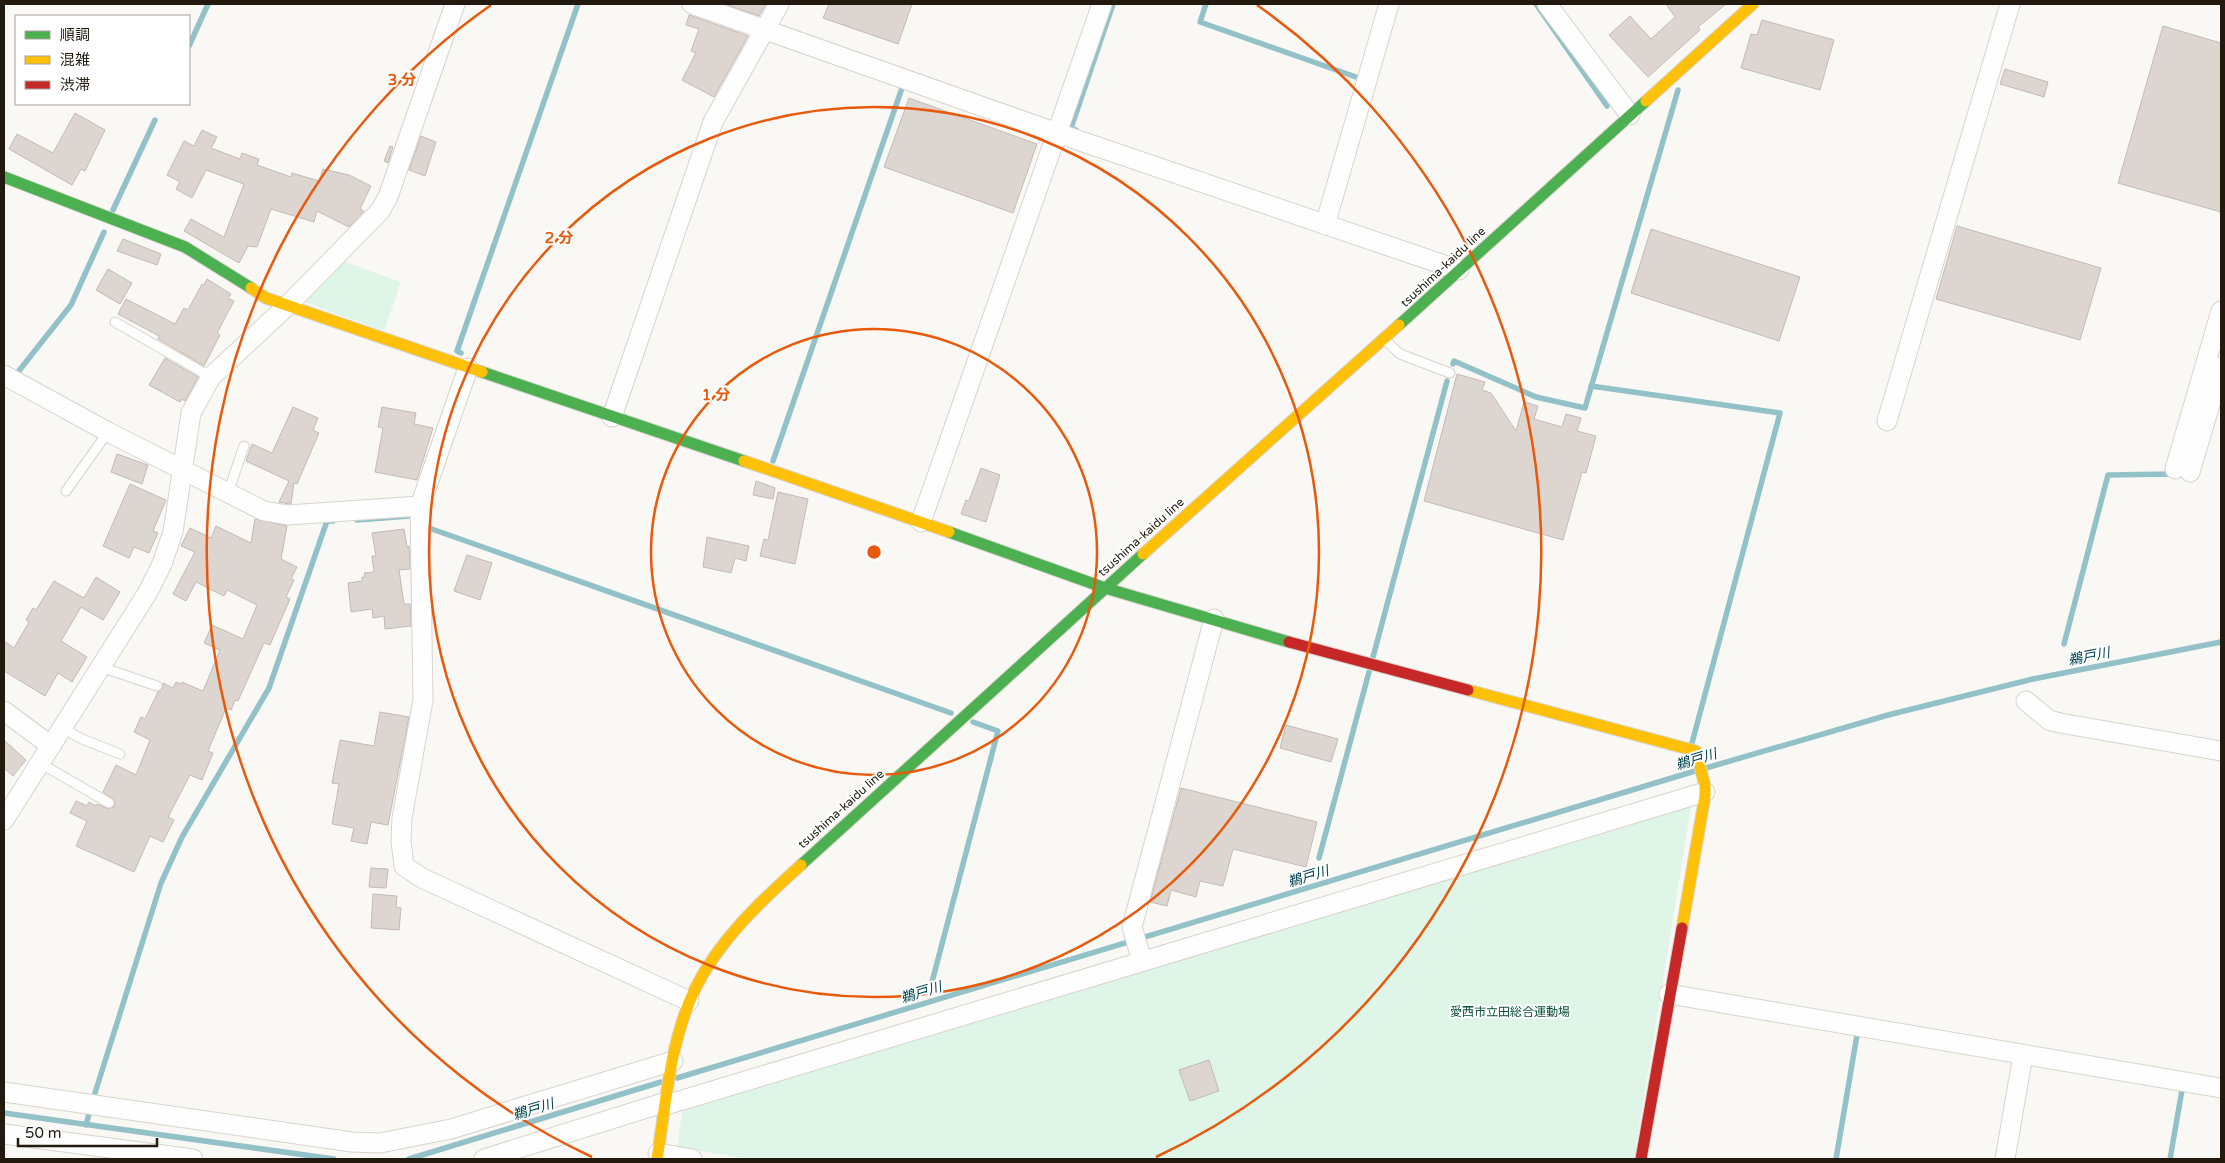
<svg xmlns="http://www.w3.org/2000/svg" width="2225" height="1163" font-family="'Varela Round','Noto Sans JP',sans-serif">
	<rect width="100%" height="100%" fill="#faf8f5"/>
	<g fill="#def5e7">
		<path d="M340,260l61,22 -17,49 -85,-31z"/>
		<path d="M1682,804l9,3 -57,352h-885l-72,-12 6,-40z"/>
	</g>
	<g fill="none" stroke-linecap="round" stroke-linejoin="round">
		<g stroke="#92c1c8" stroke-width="5.5">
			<path d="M1206,4l-6,18 156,55"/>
			<path d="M1536,4l71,102"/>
			<path d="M189,46l19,-42"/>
			<path d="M1076,130l-5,-2 42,-124"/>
			<path d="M113,210l42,-90"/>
			<path d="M461,353l-4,-2 121,-347"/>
			<path d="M1453,364l1,-3 82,36 49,11 93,-318"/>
			<path d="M18,372l53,-67 33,-73"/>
			<path d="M1591,386l189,27 -88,330"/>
			<path d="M773,461l129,-373"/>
			<path d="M357,520l53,-4"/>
			<path d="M428,522l1,6 522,185"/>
			<path d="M2064,644l44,-169 65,-1"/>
			<path d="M1373,657l74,-276"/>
			<path d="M1706,768l182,-53 145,-36 188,-37"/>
			<path d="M1319,858l50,-186"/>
			<path d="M932,982l66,-251 -25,-9"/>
			<path d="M677,1078l1018,-307"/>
			<path d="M95,1093l66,-210 21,-46 87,-149 58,-167h6"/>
			<path d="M4,1113l330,46"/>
			<path d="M86,1125l4,-15"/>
			<path d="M409,1159l252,-77"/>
			<path d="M1836,1159l21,-124"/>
			<path d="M2170,1159l12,-69"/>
		</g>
	</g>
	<g fill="#dcd5d0" stroke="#c2bab6">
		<path d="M725,4h41l-7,12z"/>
		<path d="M829,4h83l-14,40 -75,-26z"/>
		<path d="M1666,4h60l-28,23 2,3 -52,47 -39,-42 21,-19 21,23 24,-22z"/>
		<path d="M689,15l59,21 -34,61 -32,-17 14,-27 -5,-2 8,-22 -13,-4z"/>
		<path d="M1762,20l72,20 -14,50 -79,-22 10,-34 6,1z"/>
		<path d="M2163,26l58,17v169l-103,-29z"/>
		<path d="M2005,69l43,13 -4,15 -44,-13z"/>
		<path d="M909,98l128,46 -24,69 -129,-46z"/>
		<path d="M75,113l30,17 -20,41 -4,-2 -9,16 -63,-36 8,-15 36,19z"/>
		<path d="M202,130l15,7 -6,11 29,11 2,-6 17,6 -2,6 34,12 1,-4 27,8 4,-12 26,6 22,11 -11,23 4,2 -15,16 -32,-16 -3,11 -43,-13 -14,38 -9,-1 -9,17 -55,-32 7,-12 33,18 20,-53 -38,-14 -14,28 -16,-9 4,-7 -13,-7 17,-34 10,5z"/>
		<path d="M421,136l15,6 -11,34 -16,-6z"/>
		<path d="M390,146l3,1 -5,16 -4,-2z"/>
		<path d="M1957,226l144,42 -21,72 -144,-41z"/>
		<path d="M1651,229l149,48 -21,64 -148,-48z"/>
		<path d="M123,239l38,15 -4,11 -40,-14z"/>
		<path d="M108,269l24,14 -12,21 -24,-14z"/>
		<path d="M207,279l24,15 -3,4 6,3 -17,32 3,2 -16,31 -46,-27 1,-3 -41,-22 8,-15 49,25 9,-16 4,2 14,-26 2,1z"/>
		<path d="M165,358l33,19 -13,24 -3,-2 -2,3 -31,-17z"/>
		<path d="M1457,374l28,8 -3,8 9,3 25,38 8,-29 14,4 -4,13 28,8 4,-13 15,4 -4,13 19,5 -10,37 -4,-1 -19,68 -139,-39z"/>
		<path d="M293,407l25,11 -5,12 6,3 -22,51 -3,-1 -3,21h-2l-10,-2 10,-21 -43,-20 6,-17 20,9z"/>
		<path d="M382,407l34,6 -2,11 19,4 -16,52 -42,-8 8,-44 -5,-1z"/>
		<path d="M117,454l31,11 -6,19 -31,-12z"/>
		<path d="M981,468l19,7 -14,47 -25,-8 5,-14 3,1z"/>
		<path d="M756,481l19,7 -2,11 -20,-4z"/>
		<path d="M130,484l36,16 -13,31 5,2 -9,20 -15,-6 -5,11 -26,-12z"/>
		<path d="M778,492l30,7 -13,65 -35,-8 4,-17 4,1z"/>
		<path d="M255,519l32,7 -6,33 16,8 -6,12 3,1 -8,17 4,2 -20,46 -6,-2 -26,58 -3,-1 -4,10 -5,-2 -18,43 5,2 -11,27 -12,-5 -22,42 6,3 -11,22 -13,-6 -16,36 -58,-26 11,-25 -17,-8 6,-12 11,5 2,-4 7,4 1,-2 11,5 6,-2v-7l-11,-8 13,-27 20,10 14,-35 -16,-8 7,-15 4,2 13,-27 5,-4v-5l10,5 3,-6 5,2 1,-2 21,9 17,-41 -16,-7 8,-18 31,14 14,-34 -30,-15 -3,6 -28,-14 -10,19 -13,-7 22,-42 -14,-6 9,-18 21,10 5,-12 35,17z"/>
		<path d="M404,529l3,18 2,-1 1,23 -11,1 5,34h6l1,22 -26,3 -1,-13 -11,2 -1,-9 -21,3 -3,-29 14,-2v-4h3l-1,-4 10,-1 -2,-16h4l-4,-23z"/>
		<path d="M707,537l42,9 -3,15 -11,-3 -4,15 -28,-6z"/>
		<path d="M467,555l25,8 -12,37 -26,-9z"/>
		<path d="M96,577l24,15 -17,28 -22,-13 -20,34 26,16 -15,25 -14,-9 -13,23 -41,-25v-30l10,7 15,-26 -3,-2 7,-12 3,2 18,-29 30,17z"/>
		<path d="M380,712l29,5 -21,108 -17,-3 -4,22 -16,-3 3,-13 -22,-4 7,-40 -7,-1 8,-43 34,6z"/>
		<path d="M1286,725l52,14 -7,23 -51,-14z"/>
		<path d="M4,740l22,20 -13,16 -9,-8z"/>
		<path d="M1181,788l136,34 -11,45 -73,-18 -10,37 -23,-5 -4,16 -25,-7 -4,16 -17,-4z"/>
		<path d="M371,868l17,1 -2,19 -17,-1z"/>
		<path d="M373,894l24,2 -1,11 5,1 -2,22 -28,-2z"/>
		<path d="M1209,1060l10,31 -29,10 -11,-31z"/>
	</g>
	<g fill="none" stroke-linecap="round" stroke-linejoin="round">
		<defs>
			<g id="lane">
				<path d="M115,322l96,55"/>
				<path d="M1386,341l14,13 50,19"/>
				<path d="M66,491l42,-59"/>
				<path d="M228,493l16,-47"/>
				<path d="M101,667l56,19"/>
				<path d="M62,728l20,11 38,15"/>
				<path d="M40,763l69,40"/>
			</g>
			<g id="street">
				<path d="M692,4l365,129 402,137"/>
				<path d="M1547,4l83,111"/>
				<path d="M1325,225l64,-221"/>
				<path d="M468,368l-48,138 3,194 -21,118 -1,23 3,25 18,12 267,123"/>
				<path d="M4,375l104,57 156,79 24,4 132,-9"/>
				<path d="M612,417l101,-295 66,-118"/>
				<path d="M1887,421l123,-417"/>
				<path d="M2175,469l46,-158"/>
				<path d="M2190,472l31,-105"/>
				<path d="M921,522l181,-518"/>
				<path d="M2026,701l23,19 11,3 161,28"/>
				<path d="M4,711l47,35"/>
				<path d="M4,820l144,-228 14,-28 11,-32 18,-119 20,-36 76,-71 93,-95 8,-14 67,-193"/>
				<path d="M1142,961l-10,-34 82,-308"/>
				<path d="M1669,994l552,94"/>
				<path d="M4,1092l348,50 28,1 71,-14 222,-68"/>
				<path d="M666,1105l1039,-313"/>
				<path d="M4,1134l189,25"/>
				<path d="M658,1153l34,6"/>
				<path d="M484,1159l182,-57"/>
				<path d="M2005,1159l18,-104"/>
			</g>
			<g id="fast">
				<path d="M4,177l181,70 66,41"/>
				<path d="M1399,325l247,-224"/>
				<path d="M482,372l262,89"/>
				<path d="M949,532l156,56 184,54"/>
				<path d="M801,865l342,-311"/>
			</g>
			<g id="slow">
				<path d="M1646,101l107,-97"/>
				<path d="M251,288l15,10 216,74"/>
				<path d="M744,461l205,71"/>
				<path d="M1143,554l256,-229"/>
				<path d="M1468,690l228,61 9,35v10l-23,132"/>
				<path d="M657,1159c9,-57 13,-118 38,-170 24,-49 66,-88 106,-124"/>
			</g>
			<g id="jam">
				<path d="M1289,642l179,48"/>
				<path d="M1641,1159l41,-231"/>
			</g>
		</defs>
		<use href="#lane" stroke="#d8d3cc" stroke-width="11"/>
		<use href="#street" stroke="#d8d3cc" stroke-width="21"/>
		<use href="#fast" stroke="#d8d3cc" stroke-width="13"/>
		<use href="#slow" stroke="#d8d3cc" stroke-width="13"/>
		<use href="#jam" stroke="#d8d3cc" stroke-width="13"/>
		<use href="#lane" stroke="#fefefe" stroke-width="9"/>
		<use href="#street" stroke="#fefefe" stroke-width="19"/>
		<use href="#fast" stroke="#4caf50" stroke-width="11"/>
		<use href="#slow" stroke="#ffc107" stroke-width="11"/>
		<use href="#jam" stroke="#c62828" stroke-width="11"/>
	</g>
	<g fill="none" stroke="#e8590c" stroke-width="2.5">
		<circle cx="874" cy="552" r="223"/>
		<circle cx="874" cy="552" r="445"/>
		<path d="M592 1157A668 668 0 0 1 491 5M1257 5A668 668 0 0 1 1156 1157"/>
	</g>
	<g text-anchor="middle" stroke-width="4" stroke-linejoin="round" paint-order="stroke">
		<g font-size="12" fill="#221a0f" stroke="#fff">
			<text transform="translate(1443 267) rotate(-43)" y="4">tsushima-kaidu line</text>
			<text transform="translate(1141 537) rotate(-42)" y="4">tsushima-kaidu line</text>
			<text transform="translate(841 809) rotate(-42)" y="4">tsushima-kaidu line</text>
		</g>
		<g font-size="12" fill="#0a5136" stroke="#fff">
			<text x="1510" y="1016">愛西市立田総合運動場</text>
		</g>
		<g font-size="14" font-style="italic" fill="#02444d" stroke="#fff">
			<text transform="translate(2089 656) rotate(-11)" y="5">鵜戸川</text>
			<text transform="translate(1696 759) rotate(-17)" y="5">鵜戸川</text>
			<text transform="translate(1308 876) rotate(-17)" y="5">鵜戸川</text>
			<text transform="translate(921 992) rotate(-17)" y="5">鵜戸川</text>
			<text transform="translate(533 1109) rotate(-17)" y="5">鵜戸川</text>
		</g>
	</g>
	<circle cx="874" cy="552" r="8" fill="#e8590c" stroke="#fff" stroke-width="2.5"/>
	<g font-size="15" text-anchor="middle" font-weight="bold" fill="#e8590c" stroke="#fff" stroke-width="4" stroke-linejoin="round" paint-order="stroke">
		<text x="402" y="85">3 分</text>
		<text x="559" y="243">2 分</text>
		<text x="716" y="400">1 分</text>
	</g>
	<rect width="2225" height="1163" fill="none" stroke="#221a0f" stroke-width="10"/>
	<rect x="15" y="15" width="175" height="90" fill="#ffffff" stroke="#a7a39f"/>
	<rect x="25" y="31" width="25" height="8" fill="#4caf50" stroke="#a7a39f"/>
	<text x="60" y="40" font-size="15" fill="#221a0f">順調</text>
	<rect x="25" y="56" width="25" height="8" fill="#ffc107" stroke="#a7a39f"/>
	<text x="60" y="65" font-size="15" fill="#221a0f">混雑</text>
	<rect x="25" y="81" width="25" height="8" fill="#c62828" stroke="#a7a39f"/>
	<text x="60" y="90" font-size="15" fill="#221a0f">渋滞</text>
	<path d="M18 1138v8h139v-8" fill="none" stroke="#221a0f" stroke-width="2.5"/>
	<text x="25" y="1138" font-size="15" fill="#221a0f" stroke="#ffffff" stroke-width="4" paint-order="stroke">50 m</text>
</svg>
